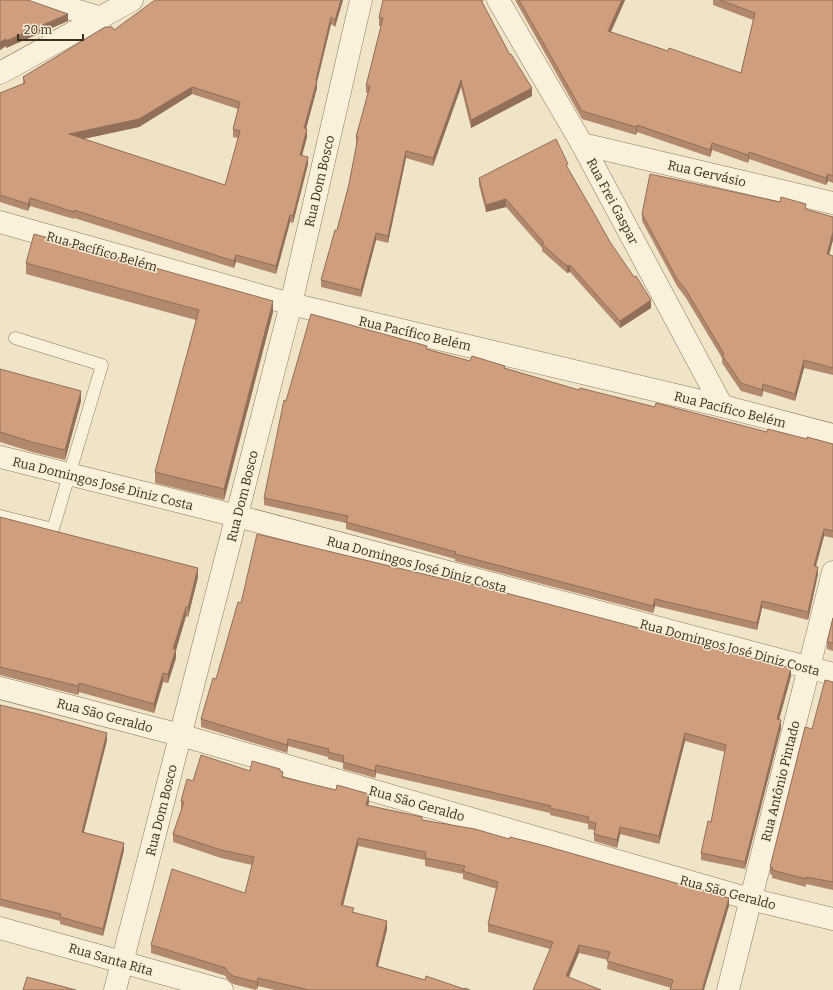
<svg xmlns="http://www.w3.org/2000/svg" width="833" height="990" font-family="Bitter,serif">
	<rect width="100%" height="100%" fill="#f0e4c8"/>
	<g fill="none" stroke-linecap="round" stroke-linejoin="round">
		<defs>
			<path id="service" d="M0,516l53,13 49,-164 -87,-27"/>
			<g id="minor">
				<path d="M41,0l61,18"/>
				<path d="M498,0l84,144 140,262"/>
				<path d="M0,73l132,-73"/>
				<path d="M582,144l251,59"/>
				<path d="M0,222l291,82 431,102 111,29"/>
				<path d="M0,457l237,59 596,158"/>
				<path d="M0,688l180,47 570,164 83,20"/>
				<path d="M0,928l222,62"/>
				<path d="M115,990l176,-686 70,-304"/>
				<path d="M728,990l105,-418"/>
			</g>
		</defs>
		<use href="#service" stroke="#8d765c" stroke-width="13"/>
		<use href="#minor" stroke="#8d765c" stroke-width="23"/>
		<use href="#service" stroke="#faf1dc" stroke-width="12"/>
		<use href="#minor" stroke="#faf1dc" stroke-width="22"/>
	</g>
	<g fill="#b2896c" fill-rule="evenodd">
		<path d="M0,0l68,21 -62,27v-2l-6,4z"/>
		<path d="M343,0l-8,27 -4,-3 -14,58v6l-11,41 1,8 -5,19 6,8 -15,59 -3,-1 -14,52 -40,-12 -2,6 -160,-50v1l-44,-13 -2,5 -28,-9v-109l23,-9v-7l91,-47zM192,94l46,15 -5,20v8l5,1 -13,47 -142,-46 56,-12z"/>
		<path d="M485,0l-3,2 28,53 22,41 -61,32 -10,-41 -28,79 -27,-8 -18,85 -12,-3 -15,57 -40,-10v-7l16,-50 12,-46 8,-40h-1v-7l12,-44h-2v-7l15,-60h-2v-8z"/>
		<path d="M515,0h110l-14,32 57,19 73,22 12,-53 -40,-15v-5h120v183l-5,-2 -2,4 -77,-26 -1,4 -36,-13 -2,7 -73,-25 -1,3 -54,-16z"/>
		<path d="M568,169l42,73 41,66 -31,20 -50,-56 -3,1 -25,-22v-3l-36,-41 -20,5 -7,-27v-7z"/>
		<path d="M806,210l27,7v23l-4,15 4,1v119l-29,-7 -9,33 -32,-10 -1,6 -21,-6 -19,-28v-5l-36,-60 -9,-12 -35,-65v-7z"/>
		<path d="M26,263l247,49 -49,188 -69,-17v-11l41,-152 -170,-46z"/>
		<path d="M427,349l43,12 35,7 74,22 188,42 40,7 26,5v94l-9,-2 -8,30 2,8 -10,46 -46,-12 -5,22 -102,-24 -2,7 -198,-52v-2l-109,-30v-6l-82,-18v-7l22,-97z"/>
		<path d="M0,369l81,32 -16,59 -33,-8 -32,-10z"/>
		<path d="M0,517l198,60 -10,40 -2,-1 -10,34v8l-8,25 -5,-1 -9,31 -75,-21 -1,3 -78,-20z"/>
		<path d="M241,603l550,73 -12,44 2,8 -36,141 -44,-9v-7l10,-31 14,-70 -40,-11 -26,103 -39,-10 -3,14 -23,-7v-11l-6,-1v-5l-38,-9v-2l-174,-40 -1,5 -32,-9v-6l-15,-4v-2l-40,-11 -1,7 -86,-26v-8l15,-40z"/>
		<path d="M833,618v33l-6,-2v-7z"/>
		<path d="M833,682v208l-27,-6v3l-34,-9v-3l-2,-1v-7l42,-138z"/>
		<path d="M0,705l107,35 -23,92 40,18 -21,86 -43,-12v-3l-60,-15z"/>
		<path d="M250,771h30l3,6 86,25 -1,4 54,14 307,86 -58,82 -64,-19 1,-9 -29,-7 -46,37 17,-41 -62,-17v-8l9,-35 -34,-10v-5l-38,-8v-6l-67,-14 -15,59 11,7 33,17 -9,37 47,14 45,10h-195l-17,-4 -2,4 -23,-6 -7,-6v-2l-75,-23v-8l94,-52 7,-28 -31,-7 -48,-16v-8l9,-25h-1v-8l12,-20z"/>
	</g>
	<g fill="#916f58">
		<path d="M341,0h2l-8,27v-7z"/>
		<path d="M622,0h3l-17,38v-7z"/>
		<path d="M68,14v7l-62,27v-7z"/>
		<path d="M331,17v7l-14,58v6l-13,48v-8z"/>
		<path d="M6,39v7l-6,4v-8z"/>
		<path d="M461,80v7l-28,79v-8z"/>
		<path d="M192,87v7l-53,33 -70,15v-8z"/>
		<path d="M532,88v8l-61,32v-8z"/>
		<path d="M637,125v7l-1,3v-8z"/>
		<path d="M307,129v8l-7,25v-7z"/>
		<path d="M712,143v7l-2,7v-7z"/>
		<path d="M406,151v7l-18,85v-7z"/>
		<path d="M749,152v7l-1,4v-8z"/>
		<path d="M308,157v7l-15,59v-7z"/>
		<path d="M828,174v7l-2,4v-7z"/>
		<path d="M30,198v8l-2,5v-7z"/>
		<path d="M506,199v8l-20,5v-7z"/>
		<path d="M290,215v7l-14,52v-8z"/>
		<path d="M833,232v8l-6,22v-8z"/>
		<path d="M376,233v7l-15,57v-7z"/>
		<path d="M236,255v7l-2,6v-7z"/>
		<path d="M570,265v7l-3,1v-7z"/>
		<path d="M651,300v8l-31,20v-7z"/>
		<path d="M273,301v11l-49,188v-11z"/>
		<path d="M804,360v8l-9,33v-7z"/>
		<path d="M763,384v7l-1,6v-7z"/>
		<path d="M81,391v10l-16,59v-10z"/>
		<path d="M824,529v7l-10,37v-7z"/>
		<path d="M818,567v7l-10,46v-8z"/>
		<path d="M198,568v9l-10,40v-9z"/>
		<path d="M655,599v7l-2,7v-7z"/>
		<path d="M762,601v7l-5,22v-7z"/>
		<path d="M186,607v9l-10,34v8l-8,25v-9l5,-25z"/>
		<path d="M791,668v8l-14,51v-8z"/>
		<path d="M163,673v9l-9,31v-9z"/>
		<path d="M79,683v9l-1,3v-9z"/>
		<path d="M781,720v8l-36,141v-7z"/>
		<path d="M107,733v7l-25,99v-7z"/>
		<path d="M685,733v8l-26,103v-8z"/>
		<path d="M288,739v7l-1,7v-8z"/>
		<path d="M376,765v8l-1,5v-7z"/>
		<path d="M369,794v8l-3,11v-8z"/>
		<path d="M620,827v7l-3,14v-8z"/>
		<path d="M358,838v8l-17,67v-8z"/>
		<path d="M124,843v7l-21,86v-7z"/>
		<path d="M729,898v8l-25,84h-2z"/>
		<path d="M387,921v8l-11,45v-8z"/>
		<path d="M579,945v8l-13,31v-8z"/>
		<path d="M258,978v8l-1,4v-8z"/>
	</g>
	<g fill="#cf9f7d" stroke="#916f58" fill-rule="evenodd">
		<path d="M0,0h28l40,14 -62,27v-2l-6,3z"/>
		<path d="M155,0h186l-6,20 -4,-3 -15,63 1,1 -13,47 3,1 -7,26 8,2 -15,59 -3,-1 -14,51 -40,-11 -2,6 -160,-51v2l-44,-14 -2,6 -28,-9v-102l25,-10 -2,-6 82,-50h7l2,3zM192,87l48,15 -7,27 7,2 -15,54 -156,-51 70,-15z"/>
		<path d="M383,0h98l29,55 1,-1 21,34 -61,32 -10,-40 -28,78 -27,-7 -18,85 -12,-3 -15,57 -40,-10 14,-50h2l12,-46 9,-47h-2l14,-51h-4l17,-68h-4z"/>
		<path d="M519,0h103l-14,31 60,20 1,-3 72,25 14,-60 -35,-13h113v176l-5,-2 -2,4 -77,-26 -1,3 -36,-12 -2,7 -73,-25 -1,2 -54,-16z"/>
		<path d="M556,139l12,25 -2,1 29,50 15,27 24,35 2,-1 15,24 -31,21 -50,-56 -3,1 -25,-22 2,-1 -38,-44 -20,6 -7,-27z"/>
		<path d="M650,174l130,28 1,-5 25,7 -1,5 28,8v15l-6,22 6,2v112l-29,-8 -9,34 -32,-10 -1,6 -21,-7 -19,-28 2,-1 -38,-64 -9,-11 -35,-65z"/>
		<path d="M34,234l239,67 -49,188 -69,-17 44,-162 -173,-47z"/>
		<path d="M311,314l116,32 -1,3 44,12 2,-5 33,10 -1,2 75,22 1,-2 75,19 1,-4 111,29 1,-3 39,10v-2l26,7v87l-9,-2 -10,37 4,1 -10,45 -46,-11 -5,22 -102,-24 -2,7 -198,-52 1,-2 -110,-30 2,-6 -84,-18 20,-98 2,1z"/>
		<path d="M0,369l81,22 -16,59 -33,-8 -32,-10z"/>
		<path d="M0,517l198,51 -10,40 -2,-1 -13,42h3l-8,25 -5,-1 -9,31 -75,-21 -1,3 -78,-19z"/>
		<path d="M257,534l191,46 1,-2 342,90 -14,51 4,1 -36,142 -44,-9 7,-32 3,1 15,-77 -41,-12 -26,103 -39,-9 -3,13 -23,-6 2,-11 -8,-2 1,-4 -39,-9 1,-2 -175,-41 -1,6 -32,-9 1,-6 -16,-4 1,-3 -41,-10 -1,6 -86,-26 12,-41 3,1 22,-77 3,1z"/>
		<path d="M833,618v25l-6,-1z"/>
		<path d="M825,680l8,2v200l-27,-5v2l-34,-9 1,-2 -3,-1 35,-140 7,2z"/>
		<path d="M0,705l38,9 69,19 -25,99 42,11 -21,86 -43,-12 1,-3 -61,-15z"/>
		<path d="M201,755l49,16 2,-10 28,8v2l3,1 -1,5 54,13 1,-5 32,9 -3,11 56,12v3l53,9 34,10 1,-2 32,8 187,53 -27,92h-32l3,-10 -66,-19 3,-9 -31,-7 -13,31 35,14h-68l20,-48 -65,-18 10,-42 -35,-11 2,-5 -40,-8 1,-6 -68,-14 -17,67 13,3 -2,4 35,9 -11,45 49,14 1,-4 38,13 1,-1 5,2h-161l-51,-12 -1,4 -24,-6 -7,-6v-2l-75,-23 21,-76 73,24 9,-36 -33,-7 -48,-16 11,-32 -3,-1 6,-22 6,2z"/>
		<path d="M27,977l49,13h-53z"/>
	</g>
	<g text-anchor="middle" stroke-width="3" stroke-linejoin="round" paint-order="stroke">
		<g font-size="13" fill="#3d2e20" stroke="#f7eed8">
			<text transform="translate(707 173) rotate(13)" y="5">Rua Gervásio</text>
			<text transform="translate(319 181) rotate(-77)" y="5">Rua Dom Bosco</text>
			<text transform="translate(613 201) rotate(62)" y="5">Rua Frei Gaspar</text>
			<text transform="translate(102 251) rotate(16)" y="5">Rua Pacífico Belém</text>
			<text transform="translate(415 333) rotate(13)" y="5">Rua Pacífico Belém</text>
			<text transform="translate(730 409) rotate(14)" y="5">Rua Pacífico Belém</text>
			<text transform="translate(103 483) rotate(14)" y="5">Rua Domingos José Diniz Costa</text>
			<text transform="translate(242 496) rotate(-76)" y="5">Rua Dom Bosco</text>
			<text transform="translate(417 564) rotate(15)" y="5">Rua Domingos José Diniz Costa</text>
			<text transform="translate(730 647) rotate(15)" y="5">Rua Domingos José Diniz Costa</text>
			<text transform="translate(105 715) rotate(15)" y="5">Rua São Geraldo</text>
			<text transform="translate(780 781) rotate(-76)" y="5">Rua Antônio Pintado</text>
			<text transform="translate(417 803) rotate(16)" y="5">Rua São Geraldo</text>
			<text transform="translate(161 810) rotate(-76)" y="5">Rua Dom Bosco</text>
			<text transform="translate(728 892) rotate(15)" y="5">Rua São Geraldo</text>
			<text transform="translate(111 959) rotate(16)" y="5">Rua Santa Rita</text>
		</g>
	</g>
	<path d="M18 34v6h65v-6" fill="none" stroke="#3d2e20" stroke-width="2"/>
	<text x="24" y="34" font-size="12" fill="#3d2e20" stroke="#f7eed8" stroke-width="3" paint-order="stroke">20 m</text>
</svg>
